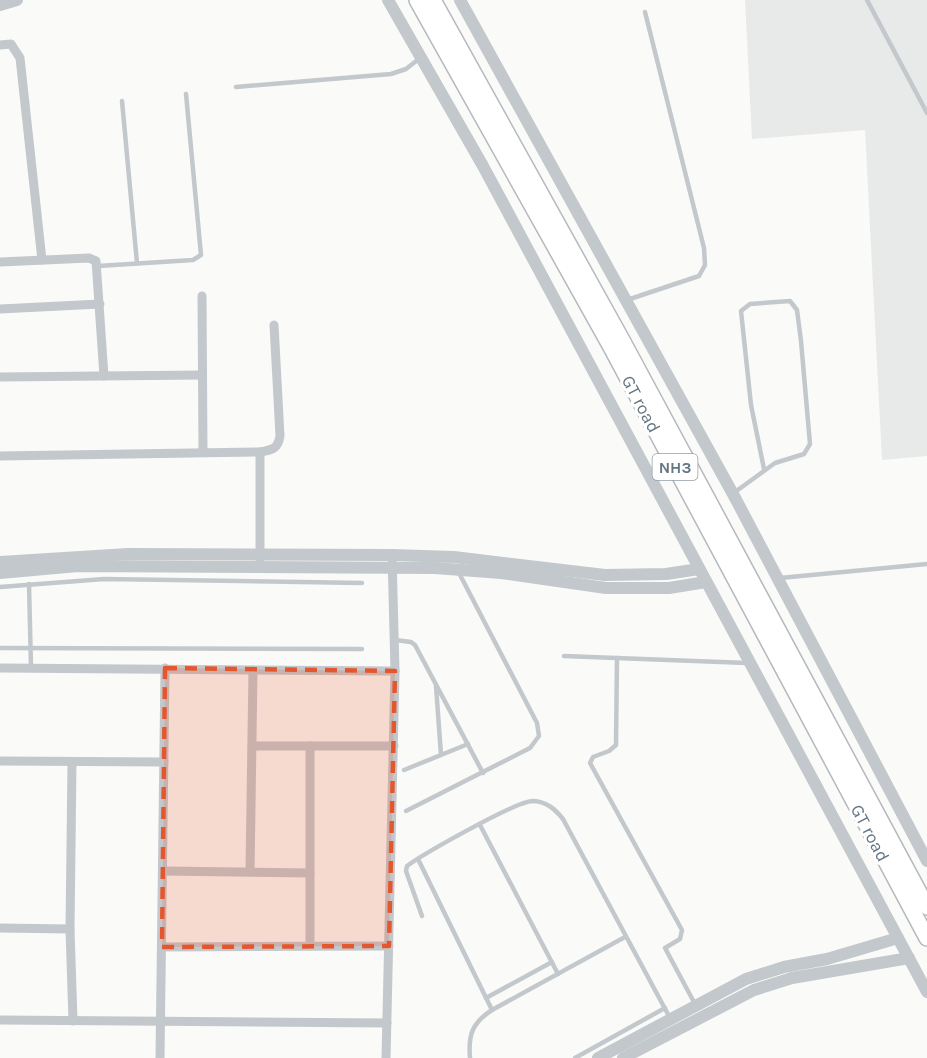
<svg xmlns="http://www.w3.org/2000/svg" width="927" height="1058" font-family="Karla,sans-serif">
	<rect width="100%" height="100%" fill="#fafaf8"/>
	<path fill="#e8e9e9" d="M745,0h182v456l-45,4 -17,-330 -113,9z"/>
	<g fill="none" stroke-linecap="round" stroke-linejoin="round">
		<defs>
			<g id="trunk">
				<path d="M417,0l194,347 316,591"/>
				<path d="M433,0l189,340 305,567"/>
			</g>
		</defs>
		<use href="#trunk" stroke="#b4b9bd" stroke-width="18"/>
		<g stroke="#c3c8cc" stroke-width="4.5">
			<path d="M867,0l60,113"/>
			<path d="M236,87l155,-13 15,-5 14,-11"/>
			<path d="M122,101l15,162"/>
			<path d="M98,266l95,-6 8,-5 -15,-161"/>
			<path d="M627,300l72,-24 6,-11 -1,-17 -59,-236"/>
			<path d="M735,492l40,-29 29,-9 6,-10 -9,-103 -4,-31 -7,-9 -40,3 -9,7 10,94 13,64"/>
			<path d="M780,578l147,-14"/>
			<path d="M29,584l2,84"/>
			<path d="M0,587l104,-8 258,4"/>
			<path d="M395,640l16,2 4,3 68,128"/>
			<path d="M0,648l362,1"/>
			<path d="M564,656l183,7"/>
			<path d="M617,658l-1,87 -7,6 -16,6 -3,6 92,167 -2,9 -15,9 30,56"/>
			<path d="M436,686l5,69"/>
			<path d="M404,770l64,-26"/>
			<path d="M406,811l124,-63 9,-12 -2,-13 -79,-152"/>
			<path d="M480,825l78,149"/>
			<path d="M418,859l74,151 133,-73"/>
			<path d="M422,916l-16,-45 1,-5c16,-12 108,-64 125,-65 14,0 23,8 31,18l107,199"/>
			<path d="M486,998l66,-36"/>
			<path d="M470,1058c-2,-23 2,-35 22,-48"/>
			<path d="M575,1058l90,-50"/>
		</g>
		<g stroke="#c3c8cc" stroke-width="9">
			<path d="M0,45l11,-1 9,14 22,202"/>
			<path d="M0,262l89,-4 7,3 8,115"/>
			<path d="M202,296l1,155"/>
			<path d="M0,309l100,-5"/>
			<path d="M0,377l202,-2"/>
			<path d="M260,452v108"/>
			<path d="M0,456l260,-4c12,-2 18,-3 20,-16l-6,-111"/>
			<path d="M0,668l395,3"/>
			<path d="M252,746h142"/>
			<path d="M310,746v200"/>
			<path d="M0,761l164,1"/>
			<path d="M72,762l-2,167 3,92"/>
			<path d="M163,871l147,2"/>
			<path d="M250,872l3,-202"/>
			<path d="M0,928l70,1"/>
			<path d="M162,947l227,-1"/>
			<path d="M0,1020l387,3"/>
			<path d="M160,1058l5,-390"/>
			<path d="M386,1058l9,-387 -3,-116"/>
		</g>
		<g stroke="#c3c8cc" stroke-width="12">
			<path d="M388,0l95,166 444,826"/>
			<path d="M460,0l273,494 194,367"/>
			<path d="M0,5l17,-5"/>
			<path d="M0,562l128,-8 264,1 62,2 151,18 61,-1 33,-5"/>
			<path d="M0,573l78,-7 357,2 66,5 105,15h63l37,-6"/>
			<path d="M598,1058l148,-79 38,-12 43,-8 71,-21"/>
			<path d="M623,1058l131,-68 38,-12 117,-20"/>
		</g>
		<use href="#trunk" stroke="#fff" stroke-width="15"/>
	</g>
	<path fill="#e4572e" fill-opacity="0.2" stroke="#e4572e" stroke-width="4.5" stroke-dasharray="12 8" stroke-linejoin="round" d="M165,668l230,3 -6,275 -227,1z"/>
	<g text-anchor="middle" stroke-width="6" stroke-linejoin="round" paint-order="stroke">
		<rect fill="#fff" stroke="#939fa8" stroke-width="1.5" x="652.5" y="454" width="45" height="26" rx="4.5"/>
		<g font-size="16" font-weight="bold" fill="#657683">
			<text x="675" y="473">NH3</text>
		</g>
		<g font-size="18" fill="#657683" stroke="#fff">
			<text transform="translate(641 404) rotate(62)" y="6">GT road</text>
			<text transform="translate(870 833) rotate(62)" y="6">GT road</text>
		</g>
	</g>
</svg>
